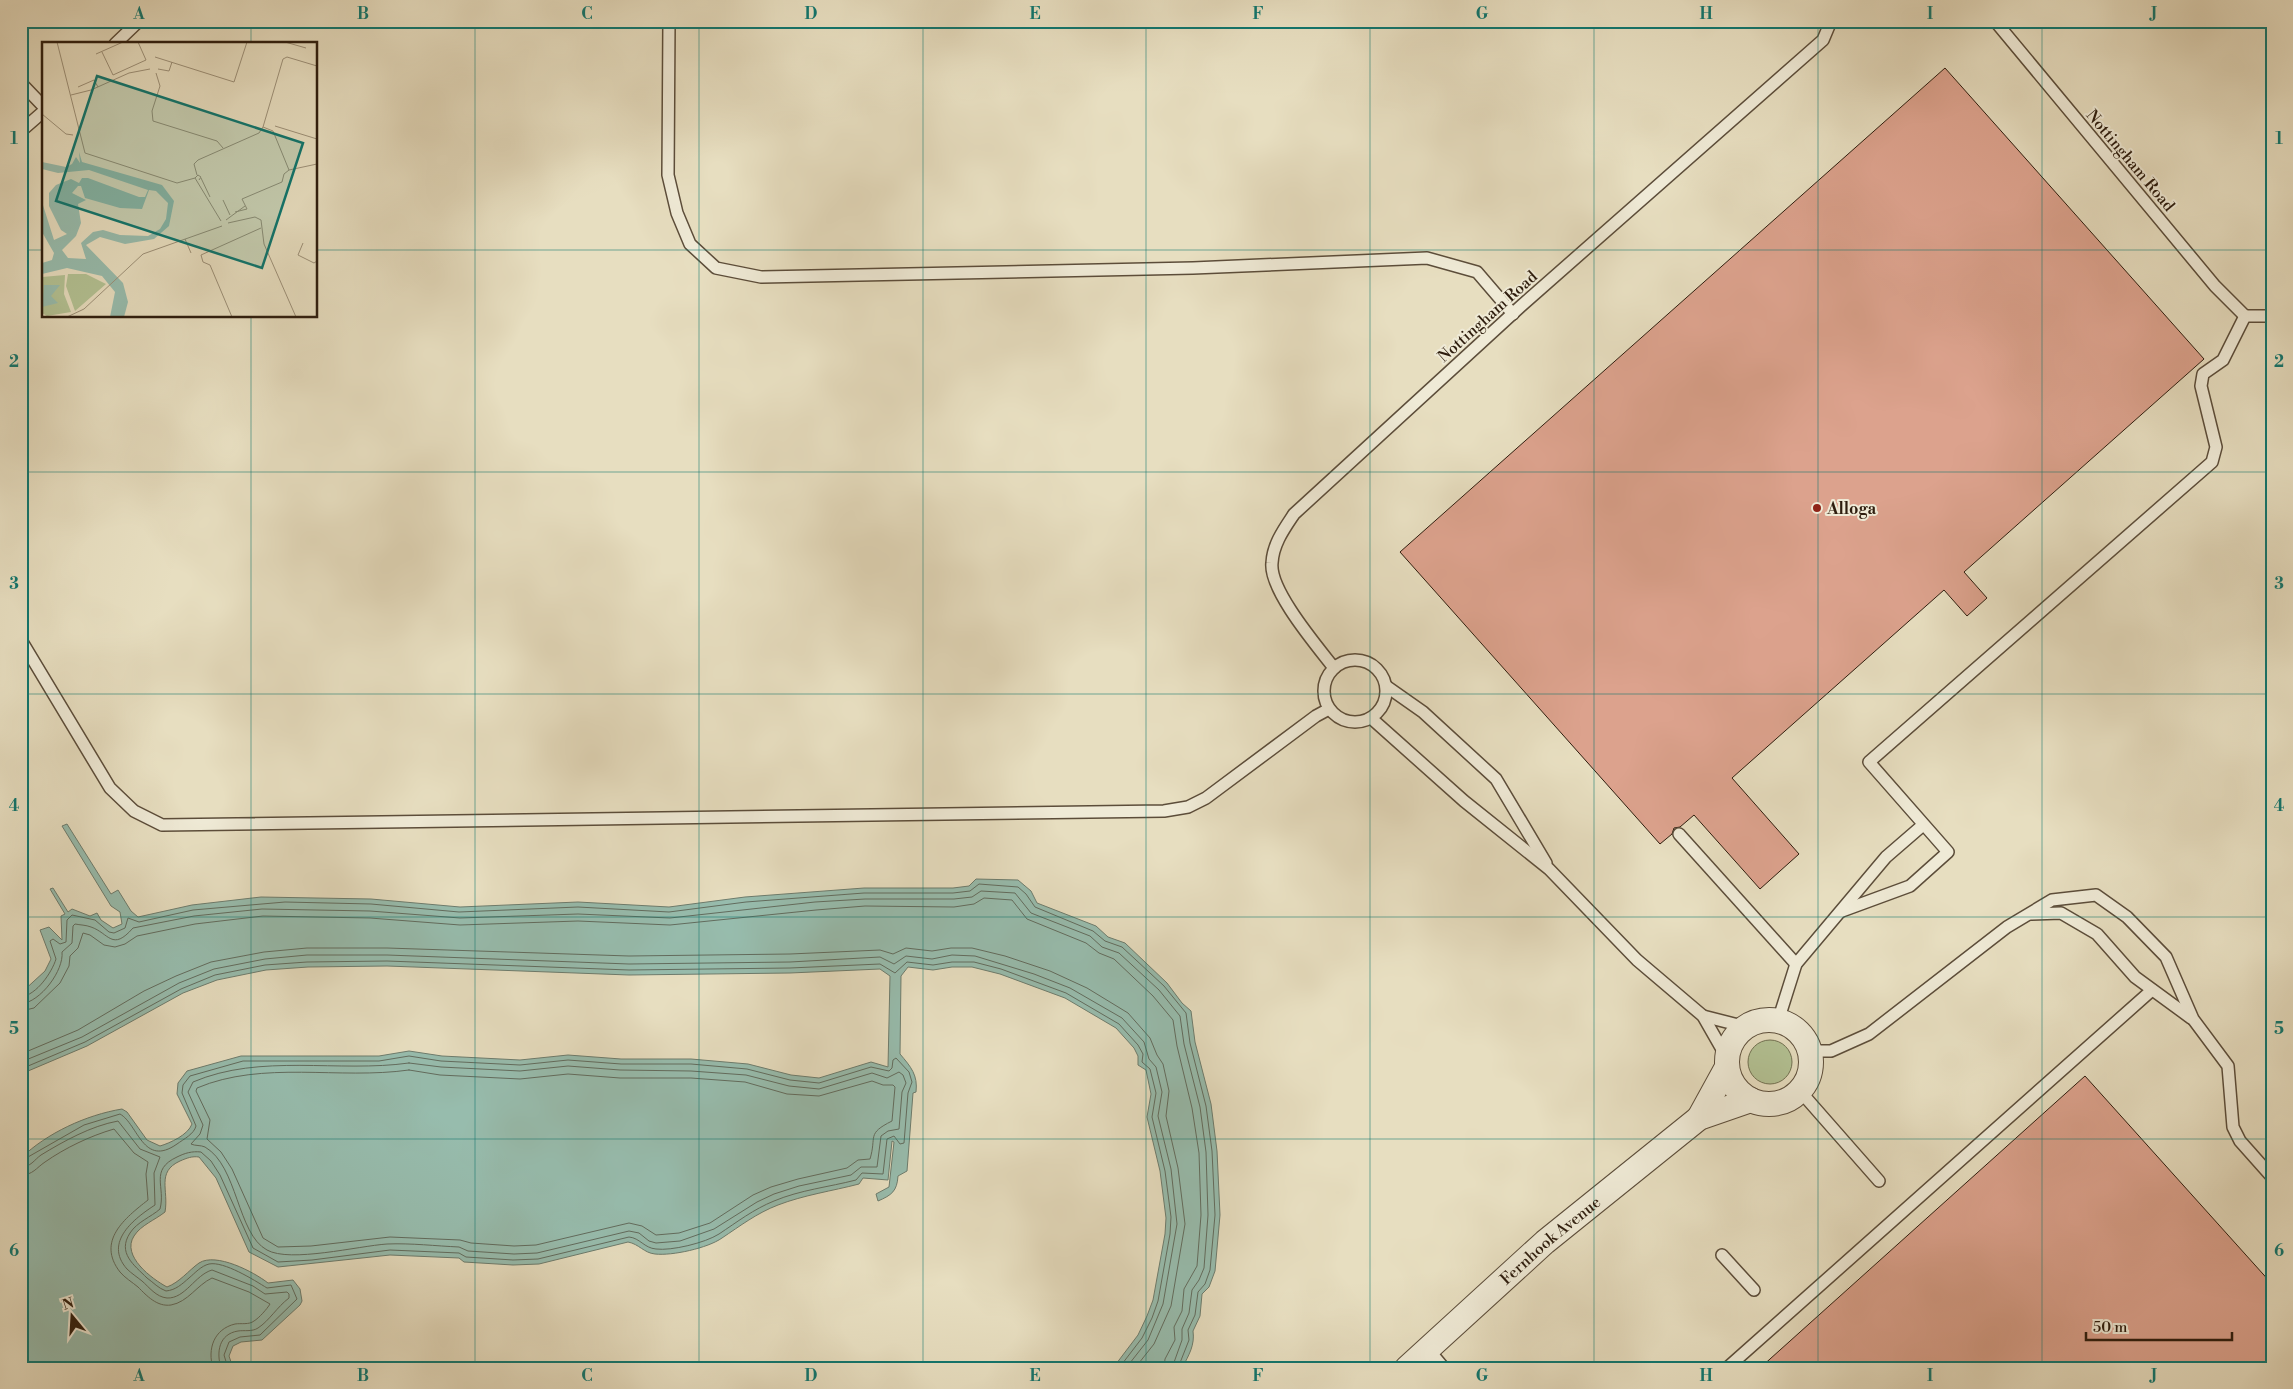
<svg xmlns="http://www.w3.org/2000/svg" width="2293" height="1389" font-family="'Libre Bodoni',serif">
	<rect width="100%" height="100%" fill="#e7dec0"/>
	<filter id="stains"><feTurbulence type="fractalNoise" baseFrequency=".004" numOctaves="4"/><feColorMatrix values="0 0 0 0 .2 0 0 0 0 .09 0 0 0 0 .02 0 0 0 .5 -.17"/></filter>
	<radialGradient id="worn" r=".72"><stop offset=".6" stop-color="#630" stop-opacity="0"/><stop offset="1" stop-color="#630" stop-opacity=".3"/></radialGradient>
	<circle fill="#b3c294" stroke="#707051" cx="1770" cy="1062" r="22"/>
	<path fill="#97bcad" stroke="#6d7c6d" d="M67,824l44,70 7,-4 13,21 7,6 54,-12 69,-8 110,2 89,8 118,-5 91,5 76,-10 119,-9h89l16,-2 7,-7 42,1 13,11 6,12 59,23 12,11 17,6 42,40 15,20 9,8 4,31 16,62 6,47 3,64 -5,56 -6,16 -7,7 -2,22 -7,15c2,14 -4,24 -11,37h-69l25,-33 9,-19 6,-16 12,-66 1,-16 -6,-47 -13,-54 4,-23 -5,-24 -8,-5v-9l-4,-8 -18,-20 -51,-30 -65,-24 -28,-7h-20l-19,3 -25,-3 -7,9 -1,78c11,13 18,21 16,38l-3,1 -6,78 -9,5c-1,15 -6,19 -20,25l-2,-7 13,-7 5,-45 -2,-1 -4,39 -25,-2 -4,6c-27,7 -55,11 -81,21 -21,8 -38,21 -56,33 -14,10 -50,18 -67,16 -11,-1 -16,-10 -27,-12l-89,22 -26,1 -49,-3 -5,-4 -69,-3 -112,12 -29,-15 -33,-74 -17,-21c-7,-1 -12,1 -19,4 -24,11 -11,29 -15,51 -10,8 -24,13 -31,24 -13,20 18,43 33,51 13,-5 21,-16 32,-24 17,-11 55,9 69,20l25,-3 7,9 2,12 -2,4 -38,35 -21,2 -8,4 -4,10 4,12h-212v-210c26,-25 65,-43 101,-49l5,3 20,28 13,6c10,-3 28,-11 32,-22l-15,-30 1,-11 9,-12 54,-15h138l30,-5 33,5 78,4 48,-5 53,4h70l57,5 43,11 28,3 52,-16 17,5 2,-91 -10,-7 -90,4 -161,2 -242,-9 -79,1 -42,3 -49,10 -34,13 -96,53 -66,28v-81l24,-22 6,-12 -11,-29 9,-3 13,13 -1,-24 4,-2 -15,-25 3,-1 15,24 4,-3 18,7 7,-3 4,7 12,8 9,-4 -2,-12 -9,-6 -49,-80z"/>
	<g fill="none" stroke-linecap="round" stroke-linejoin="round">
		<g stroke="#626c5e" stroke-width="1">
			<path d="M21,997c16,-2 31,-25 35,-38l-6,-18 3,-2 7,5 6,-2 1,-22 5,-5 23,5 14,12 5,1 11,-5 3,-10 11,4 54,-12 92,-8 86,2 88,8 119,-5 91,5 77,-10 118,-9h89l17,-2 9,-7 39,3 8,7 9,13 58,24 12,10 17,6 42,39 22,27 4,30 16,63 6,45 3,64 -5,55 -5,14 -7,8 -3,23 -7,15 1,10 -11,28"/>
			<path d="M21,1004c20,-2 43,-34 41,-52l10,-9 1,-17 2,-2c5,1 11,1 16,3 18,6 21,25 42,1l61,-12 68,-7 108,2 90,7 118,-4 92,4 145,-16 50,-3h89l18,-2 9,-6 34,2 16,20 59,23 12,11 17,6 40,37 21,26 4,28 16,63 6,45 2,63 -4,53 -5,12 -7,10 -3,23 -7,16v11l-10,28"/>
			<path d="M21,1011l13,-3 26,-25 9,-17 1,-10 8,-8 5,-15 7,2 14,10 11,2 10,-3 12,-8 58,-12 68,-8 107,2 90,7 118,-4 92,4 146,-15 49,-4 89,1 20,-3 10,-6 28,2 15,19 59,24 13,10 15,6 39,37 20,24 4,26 15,62 7,45 2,62 -4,51 -13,23 -2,22 -8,16 1,13 -10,19 -1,9"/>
			<path d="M21,1054l57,-24 66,-39 32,-15 35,-14 53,-10 43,-4h80l242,8 161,-2 90,-4 13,4 13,-6 26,3 19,-3h21l33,8 45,15 37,17 41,25 22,25 7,17 6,9 6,27 -3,25 12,52 7,56 -14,82 -17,38 -19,24"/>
			<path d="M21,1062l61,-25 97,-54 35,-14 51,-10 42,-4h80l242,9 161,-2 90,-5 14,7 12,-8 26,3 20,-4 23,1 59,18 36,14 52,30 22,24 5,17 7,8 6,25 -4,24 13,53 6,55 -14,80 -15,36 -22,28"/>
			<path d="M409,1063l32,4 79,4 48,-5 52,4 71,1 55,4 43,11 30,3 53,-16 15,5 12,-6 4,3 3,8 -4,9 -3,37 -11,2 -7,5 -4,31h-16l-10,8 -52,11 -25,8 -17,8 -43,27 -34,12 -24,2 -7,-2 -10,-8 -10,-2 -92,22 -23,1 -46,-3 -9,-4c-23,-1 -48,-4 -72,-3 -29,2 -97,19 -120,6 -30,-16 -29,-84 -62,-103 -4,-2 -10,-1 -14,-3l9,-10 3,-9 -15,-33 5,-10c68,-29 145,-9 216,-19z"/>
			<path d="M21,1069l64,-27 96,-53 34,-14 50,-10 42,-3 80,-1 242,9 161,-2 90,-4 15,9 12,-11 26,3 19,-3h22l27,7 65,24 53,31 19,21 5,9 -1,8 8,7 6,24 -4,24 13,54 6,46 -1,17 -12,67 -6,17 -10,20 -23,30"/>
			<path d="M409,1070l31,5 80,4 48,-5 52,4h71l54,4 42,12 32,2 53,-15 11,4h10l2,2 -3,34c-26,13 -15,15 -22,38l-12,1 -11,8 -49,11 -27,8 -18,8 -43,28 -31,10 -23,2 -14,-9 -13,-3 -93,22 -22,1 -43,-3 -11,-3 -70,-3 -79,9 -33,1 -15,-9 -31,-69 -11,-17 -14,-13 3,-19 -14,-29 1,-3c66,-28 142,-8 212,-18z"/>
			<path d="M21,1161l63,-36 36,-11c18,10 23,54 57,30 7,-5 17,-10 19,-18l-14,-33 1,-8 7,-9 53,-15h136l30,-5 32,5 79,4 48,-5 53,4h70l56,5 43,11 29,3 52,-16 18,4 3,-3 1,-8 3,-2 13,14 3,10 -4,11 -4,50 -4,1 -6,-8 -7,3 -4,35 -21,-1 -6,7c-27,7 -56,10 -82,21 -20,8 -37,21 -55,33 -14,9 -48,17 -63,15 -12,-1 -16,-11 -27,-12l-91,22 -25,1 -47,-3 -7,-4 -69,-3 -78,10 -34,2 -25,-14 -33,-73 -9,-14 -10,-9c-9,-1 -16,1 -24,5 -28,13 -11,30 -17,52 -9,8 -23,13 -30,24 -13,20 4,32 17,45 7,5 11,10 19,13 10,-1 16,-7 23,-13 6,-5 12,-12 20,-14 15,-3 45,16 58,24l24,-3 6,14 -37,36 -20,2 -11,5 -5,13 4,13"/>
			<path d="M21,1167c10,0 13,-7 20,-12 23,-14 50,-29 77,-34l22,28 20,8 -6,16 1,32c-20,13 -52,37 -28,64 4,4 10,8 15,12 7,6 14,16 25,17 18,1 28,-23 45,-28l41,16 12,8 22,-2 2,2v4c-12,9 -20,23 -31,30 -6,4 -14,2 -20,3 -19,3 -22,21 -17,37"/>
			<path d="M21,1175c12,0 15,-7 24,-13 20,-14 45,-26 69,-33l20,24 14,9 -2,12 2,26c-23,18 -52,41 -28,72 5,6 12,10 18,15 9,9 19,20 33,18 17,-3 26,-20 41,-27l37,14 21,12c-3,5 -11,14 -16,17 -5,4 -13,2 -19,3 -21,5 -28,25 -22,44"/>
		</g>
	</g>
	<g fill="#dca28d" stroke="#2e1d0e">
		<path d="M1945,68l259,291 -240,213 23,26 -20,18 -23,-26 -212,188 67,76 -39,35 -66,-74 -14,12 -6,1 -2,6 -12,10 -260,-292z"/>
		<path d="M2085,1076l187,208v84h-512z"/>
	</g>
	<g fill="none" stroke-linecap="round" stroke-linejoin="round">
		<defs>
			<g id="service">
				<path d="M669,21l-1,154 9,38 13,31 26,24 45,9 432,-9 234,-10 50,14 36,42"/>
				<path d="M1995,21l220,265 30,30"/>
				<path d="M115,44l24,-23"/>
				<path d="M21,83l23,24"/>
				<path d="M21,131l23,-20"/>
				<path d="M2245,316h27"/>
				<path d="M21,640l89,148 24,23 28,14 1002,-14 24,-4 18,-9 110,-82 13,-7"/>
				<circle cx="1355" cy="691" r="31"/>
				<path d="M1334,668c-17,-22 -65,-78 -62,-105 1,-19 12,-34 22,-49l227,-208 302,-266 8,-19"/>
				<path d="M1386,686l37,26 73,67 50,84"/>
				<path d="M1371,718l93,83 85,68 88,91 66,56 24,42"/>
				<path d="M1679,834l117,130"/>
				<path d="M1842,911l68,-25 38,-34 -79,-90 343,-300 4,-15 -15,-61 2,-12 20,-14 22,-44"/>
				<path d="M2031,914l30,-1 36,21 38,43 56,41"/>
				<path d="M1703,1016l43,11"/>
				<path d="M1778,1021l18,-57 90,-107 37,-32"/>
				<path d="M1810,1051h21l38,-17 138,-107 45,-27 44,-5 31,22 39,40 27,62 35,47 5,61 7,14 32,36"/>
				<path d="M1800,1091l79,90"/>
				<path d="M1722,1255l32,35"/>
				<path d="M1428,1349l16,19"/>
				<path d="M1727,1368l425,-378"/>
			</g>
			<g id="minor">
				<circle cx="1769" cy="1062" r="42"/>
				<path d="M1699,1118l28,-51"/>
				<path id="s1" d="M1407,1368l138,-126 154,-124 52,-18"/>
			</g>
		</defs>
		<use href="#service" stroke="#5c4d3a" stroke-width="14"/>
		<use href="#minor" stroke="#5c4d3a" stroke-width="26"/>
		<use href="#service" stroke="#efead6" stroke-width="11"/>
		<use href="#minor" stroke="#efead6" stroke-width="24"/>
	</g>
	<path fill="none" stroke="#0f766e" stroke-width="1" stroke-opacity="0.55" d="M251,21v23M475,21v1347M699,21v1347M923,21v1347M1146,21v1347M1370,21v1347M1594,21v1347M1818,21v1347M2042,21v1347M21,250h23M316,250h1956M251,316v1052M21,472h2251M21,694h2251M21,917h2251M21,1139h2251"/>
	<circle fill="#8f2418" stroke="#efead6" stroke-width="2" cx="1817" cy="508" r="5"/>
	<g text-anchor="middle" stroke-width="4" stroke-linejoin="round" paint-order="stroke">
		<g font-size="16" fill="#2e1d0e" stroke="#efead6">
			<text transform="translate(2131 160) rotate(50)" y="6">Nottingham Road</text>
			<text transform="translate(1487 316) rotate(-42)" y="6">Nottingham Road</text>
			<text dy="6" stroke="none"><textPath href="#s1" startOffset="192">Fernhook Avenue</textPath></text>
		</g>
		<g font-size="16" font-weight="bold" fill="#2e1d0e" stroke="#efead6" text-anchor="start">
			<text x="1827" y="514">Alloga</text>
		</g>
	</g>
	<g transform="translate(42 42)">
		<rect width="275" height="275" fill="#e7dec0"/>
		<path d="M26,232h18l20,10 -31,27 -9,-25zM23,233l-1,19 7,18 -24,4 -5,-3v-36z" fill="#b3c294"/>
		<path d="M37,110l3,10 80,23 12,16 -5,25 -15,13 -29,5 -25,-7 -14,8 37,38 5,19 -4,15h-14l5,-25 -13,-16 -35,-8 -25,6v-11l10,-3 2,-7 -12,-21v-30l12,38 13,-6 -6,-4 -12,-24v-13l7,-8 15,-6 8,4 3,-5h6l51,19h6l3,-7 -59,-20 -31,3 -16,-4v-7l24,5 6,-3 4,-7 4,6zM36,144h3l4,12 35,10 22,1 7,-19 7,1 12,12 -2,16 -6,10 -12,7 -28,-1 -17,-5 -10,2 -12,11 5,16 -18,-1 -6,-8 14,-14 5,-13 -3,-19 8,-4 -14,-7zM2,243h16l-9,11 7,7 -16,4z" fill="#97bcad" fill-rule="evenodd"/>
		<path fill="none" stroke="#9d9179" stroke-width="1" d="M15,0l28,111 92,30 18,-5M243,0l21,6M60,10l11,23 33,-15 -8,-18M54,12l27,-12M113,15l79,25 13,-40M116,27l11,2 3,-9M114,31l4,13 -8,25 1,10 64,20 6,7M36,45l16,-7 4,7M29,53l20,-5 38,-17 21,-4M0,72l24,20 7,1M233,84l42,13M221,85l20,-68 4,-2 30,9M155,133l-3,-11 4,-4 61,-27 4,-6 10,4 16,39M159,136l9,19M157,138l2,-3 -3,-2 -3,3 26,43M181,158l7,15M193,170l12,-3 -5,-10 40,-17 2,-8 5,-4 28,-6M184,178l19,-14M186,181l27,-6 6,3 3,24 32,73M143,197l6,14M261,201l-5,12 16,8 3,-2M25,275l17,-8 59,-55 79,-28M190,275l-22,-52 -7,-3 -2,-7 60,-27"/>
		<path fill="#0f766e" fill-opacity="0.15" stroke="#0f766e" stroke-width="2.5" d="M55,34l206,67 -41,125 -206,-67z"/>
		<rect width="275" height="275" fill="none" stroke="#2e1d0e" stroke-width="2.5"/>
	</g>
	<rect width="2293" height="1389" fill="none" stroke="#e7dec0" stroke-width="55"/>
	<g transform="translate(72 1316) rotate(342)" stroke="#efead6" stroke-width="4" paint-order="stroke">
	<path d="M0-4L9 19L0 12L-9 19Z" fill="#2e1d0e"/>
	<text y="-8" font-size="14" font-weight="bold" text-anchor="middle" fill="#2e1d0e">N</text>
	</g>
	<path d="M2086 1332v8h146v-8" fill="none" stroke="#2e1d0e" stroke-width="2.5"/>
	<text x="2093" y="1332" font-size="15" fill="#2e1d0e" stroke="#efead6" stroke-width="4" paint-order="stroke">50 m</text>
	<rect x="28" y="28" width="2238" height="1334" fill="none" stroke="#0f766e" stroke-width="2"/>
	<g font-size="16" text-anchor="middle" font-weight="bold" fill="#0f766e">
		<text x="139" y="19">A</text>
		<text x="363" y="19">B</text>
		<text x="587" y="19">C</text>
		<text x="811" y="19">D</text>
		<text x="1035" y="19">E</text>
		<text x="1258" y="19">F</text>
		<text x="1482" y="19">G</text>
		<text x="1706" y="19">H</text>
		<text x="1930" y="19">I</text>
		<text x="2154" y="19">J</text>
		<text x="14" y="144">1</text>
		<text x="2279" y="144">1</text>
		<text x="14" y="367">2</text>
		<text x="2279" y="367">2</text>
		<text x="14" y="589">3</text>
		<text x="2279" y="589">3</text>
		<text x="14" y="811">4</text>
		<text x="2279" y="811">4</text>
		<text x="14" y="1034">5</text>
		<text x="2279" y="1034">5</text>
		<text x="14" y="1256">6</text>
		<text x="2279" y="1256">6</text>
		<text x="139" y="1381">A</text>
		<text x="363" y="1381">B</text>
		<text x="587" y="1381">C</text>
		<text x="811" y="1381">D</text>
		<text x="1035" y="1381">E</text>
		<text x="1258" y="1381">F</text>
		<text x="1482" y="1381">G</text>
		<text x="1706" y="1381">H</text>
		<text x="1930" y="1381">I</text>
		<text x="2154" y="1381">J</text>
	</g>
	<rect width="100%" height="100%" filter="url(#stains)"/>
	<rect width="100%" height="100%" fill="url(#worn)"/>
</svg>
